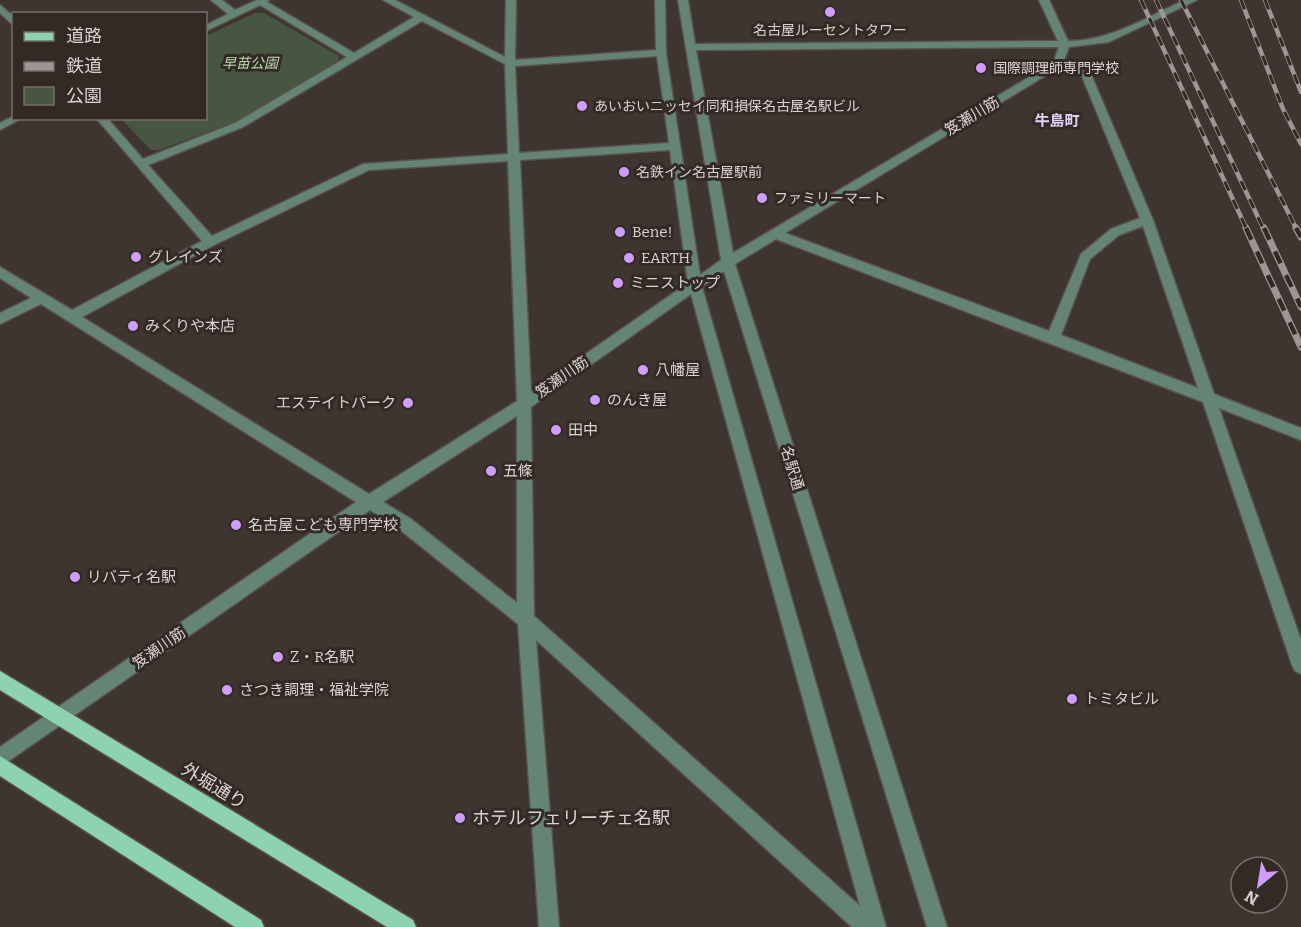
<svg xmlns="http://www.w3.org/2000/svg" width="1301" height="927" font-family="Bitter,'Noto Sans JP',serif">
	<rect width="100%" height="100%" fill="#3e3430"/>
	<path fill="#475641" d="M255,13h9l75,43 -1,6 -101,59 -78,29h-8l-30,-31 85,-1v-82z"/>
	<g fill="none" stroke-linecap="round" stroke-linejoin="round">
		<defs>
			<g id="minor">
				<path d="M211,0h11l13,10 22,-10h12l-2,2 87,51 60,-36 -31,-17h12l110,57 1,-57h10l-1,60 141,-10 -1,-50h10l1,53 34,222 21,-15 -43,-260h10l7,44 363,-3 -19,-41h10l19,41c42,0 79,-24 117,-41h12l-88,42 -40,5 -6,16 27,9 63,148 61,174 87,34v12l-82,-32 82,232v34l-6,-3 -3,-6 -89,-263 -427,-163 -41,25 212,663h-20l-203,-656 -22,16 184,640h-34l-316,-287 23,287h-20l-21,-303 -119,-95 -29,-19 -370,257v-20l356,-245 -315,-198 -41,20v-11l31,-15 -31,-20v-11l72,43 130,-69 -106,-123h11l36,41 92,-36 112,-66 -87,-52 -54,26v-6l22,-11zM422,21l83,43 3,90 -145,10 -151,72 -64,-71 95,-38zM1059,47l-6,16 -320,190 -37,-203zM657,56l12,87 -150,10 -4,-87zM1058,68l23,6 59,144 -29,11 -30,25 -32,77 -264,-98zM670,150l18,133 -157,109 -11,-232zM508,161l9,240 -148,93 -287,-177 132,-72 155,-75zM1143,226l55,162 -137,-53 29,-76 29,-24zM691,294l169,612 -326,-290 -3,-209zM517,416v187l-106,-84 -28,-17z"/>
				<path d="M0,5l14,12v9l-14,-13z"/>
				<path d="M14,116v2h8l-22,12v-7z"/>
			</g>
			<g id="major">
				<path d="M0,671l413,249 3,7h-29l-387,-237z"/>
				<path d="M0,756l261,164 3,7h-29l-235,-151z"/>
			</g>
		</defs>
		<use href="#minor" stroke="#5a514d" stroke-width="3"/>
		<use href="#major" stroke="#5a514d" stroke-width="3"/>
		<use href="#minor" fill="#648574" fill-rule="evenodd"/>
		<use href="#major" fill="#8dd3b0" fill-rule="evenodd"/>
		<defs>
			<g id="rail-far1">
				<path d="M1141,0l106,230"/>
				<path d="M1156,0l108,230"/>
				<path d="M1181,0l116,230"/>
				<path d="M1241,0l42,109 18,35"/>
				<path d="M1265,0l36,92"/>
			</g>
			<g id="rail">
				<path d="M1246,228l55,119"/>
				<path d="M1264,228l37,79"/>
				<path d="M1296,228l5,9"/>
			</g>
		</defs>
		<use href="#rail-far1" stroke="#9e9693" stroke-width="4.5"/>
		<use href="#rail" stroke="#9e9693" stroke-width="7"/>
		<use href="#rail-far1" stroke="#332a26" stroke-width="3" stroke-dasharray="10" stroke-linecap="butt"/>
		<use href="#rail" stroke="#332a26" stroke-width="4.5" stroke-dasharray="13" stroke-linecap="butt"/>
	</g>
	<g fill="#d09dfe" stroke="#332a26" stroke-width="2">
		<circle cx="830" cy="12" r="6"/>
		<circle cx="981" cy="68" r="6"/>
		<circle cx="582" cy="106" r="6"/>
		<circle cx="624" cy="172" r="6"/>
		<circle cx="762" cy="198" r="6"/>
		<circle cx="620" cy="232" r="6"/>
		<circle cx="136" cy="257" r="6"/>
		<circle cx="629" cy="258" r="6"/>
		<circle cx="618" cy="283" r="6"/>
		<circle cx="133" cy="326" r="6"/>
		<circle cx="643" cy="370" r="6"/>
		<circle cx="595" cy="400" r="6"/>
		<circle cx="408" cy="403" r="6"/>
		<circle cx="556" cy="430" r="6"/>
		<circle cx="491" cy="471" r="6"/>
		<circle cx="236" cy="525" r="6"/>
		<circle cx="75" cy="577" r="6"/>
		<circle cx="278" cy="657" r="6"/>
		<circle cx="227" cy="690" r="6"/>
		<circle cx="1072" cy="699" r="6"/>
		<circle cx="460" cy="818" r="6"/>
	</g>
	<g text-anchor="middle" stroke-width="6" stroke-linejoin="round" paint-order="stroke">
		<g font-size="14" fill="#d9d3d0" stroke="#332a26" text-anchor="start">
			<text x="830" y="35" text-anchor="middle">名古屋ルーセントタワー</text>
			<text x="993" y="73">国際調理師専門学校</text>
			<text x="594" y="111">あいおいニッセイ同和損保名古屋名駅ビル</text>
			<text x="636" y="177">名鉄イン名古屋駅前</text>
			<text x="774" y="203">ファミリーマート</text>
		</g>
		<g font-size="14" font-style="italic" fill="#badaac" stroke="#332a26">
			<text x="250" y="68">早苗公園</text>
		</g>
		<g font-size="15" fill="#d9d3d0" stroke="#332a26">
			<text transform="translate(972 116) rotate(-31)" y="5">笈瀬川筋</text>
			<text transform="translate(562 377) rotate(-35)" y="5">笈瀬川筋</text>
			<text transform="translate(792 468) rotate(73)" y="5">名駅通</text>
			<text transform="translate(159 648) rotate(-35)" y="5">笈瀬川筋</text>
		</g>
		<g font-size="15" font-weight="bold" fill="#e2cef7" stroke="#332a26">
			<text x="1057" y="126">牛島町</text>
		</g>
		<g font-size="15" fill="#d9d3d0" stroke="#332a26" text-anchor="start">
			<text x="632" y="237">Bene!</text>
			<text x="148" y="262">グレインズ</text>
			<text x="641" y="263">EARTH</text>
			<text x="630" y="288">ミニストップ</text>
			<text x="145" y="331">みくりや本店</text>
			<text x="655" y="375">八幡屋</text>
			<text x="607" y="405">のんき屋</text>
			<text x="396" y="408" text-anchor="end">エステイトパーク</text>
			<text x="568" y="435">田中</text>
			<text x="503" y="476">五條</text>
			<text x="248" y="530">名古屋こども専門学校</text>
			<text x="87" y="582">リバティ名駅</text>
			<text x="290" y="662">Z・R名駅</text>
			<text x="239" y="695">さつき調理・福祉学院</text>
			<text x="1084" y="704">トミタビル</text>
		</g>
		<g font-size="18" fill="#d9d3d0" stroke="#332a26">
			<text transform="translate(214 786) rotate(31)" y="6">外堀通り</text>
		</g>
		<g font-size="18" fill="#d9d3d0" stroke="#332a26" text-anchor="start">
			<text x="472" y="824">ホテルフェリーチェ名駅</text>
		</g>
	</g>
	<rect x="12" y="12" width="195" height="108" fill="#332a26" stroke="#756e6a" stroke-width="1.5"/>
	<rect x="24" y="32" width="30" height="9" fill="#8dd3b0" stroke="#756e6a" stroke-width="1.5"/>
	<text x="66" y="42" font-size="18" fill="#d9d3d0">道路</text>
	<rect x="24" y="62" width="30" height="9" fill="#9e9693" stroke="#756e6a" stroke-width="1.5"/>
	<text x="66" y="72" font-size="18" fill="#d9d3d0">鉄道</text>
	<rect x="24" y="87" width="30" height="18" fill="#475641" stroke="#756e6a" stroke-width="1.5"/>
	<text x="66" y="102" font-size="18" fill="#d9d3d0">公園</text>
	<g transform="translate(1259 885) rotate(210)"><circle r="28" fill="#332a26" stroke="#756e6a" stroke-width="1.5"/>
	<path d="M0-4.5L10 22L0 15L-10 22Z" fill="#d09dfe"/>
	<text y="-9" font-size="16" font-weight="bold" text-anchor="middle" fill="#d9d3d0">N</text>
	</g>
</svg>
